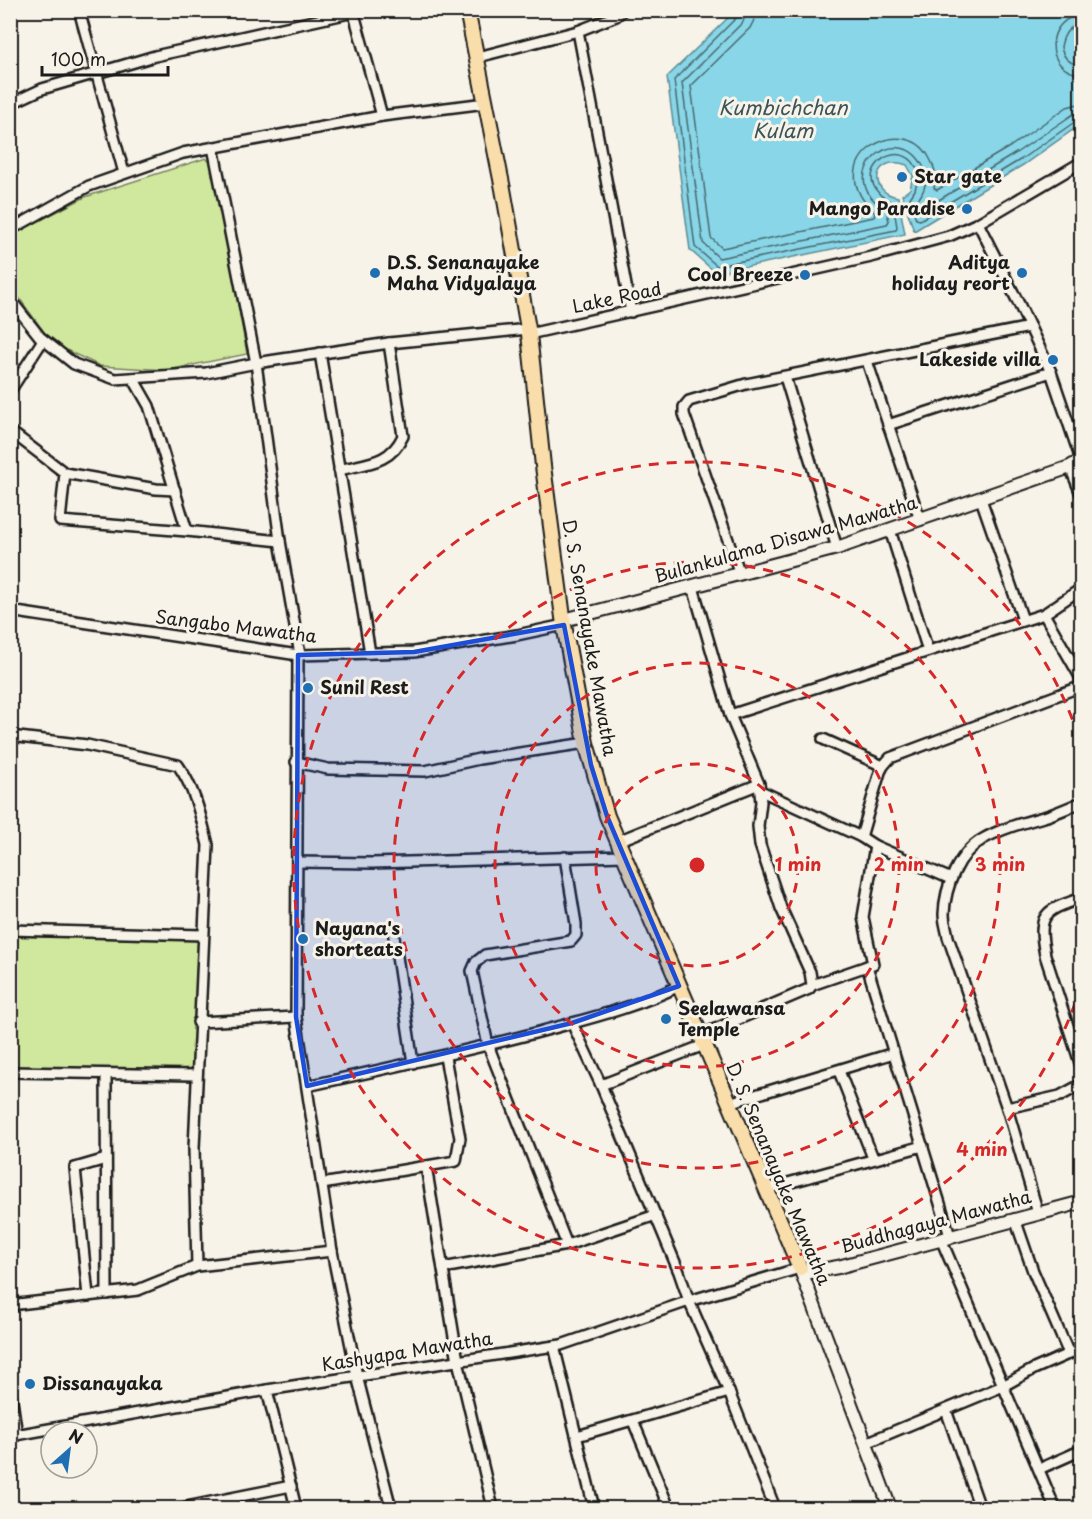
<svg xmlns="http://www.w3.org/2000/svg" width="1092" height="1519" font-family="'Playpen Sans',sans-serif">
	<rect width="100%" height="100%" fill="#f7f3e8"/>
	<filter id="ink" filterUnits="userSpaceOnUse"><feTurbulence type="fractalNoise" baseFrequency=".0167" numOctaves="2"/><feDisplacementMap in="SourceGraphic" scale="12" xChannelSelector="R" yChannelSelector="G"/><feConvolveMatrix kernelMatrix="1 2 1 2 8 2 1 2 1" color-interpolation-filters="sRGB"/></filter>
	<g filter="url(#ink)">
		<g fill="#d0e89d" stroke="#76825c" stroke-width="1.5">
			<path d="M206,158l7,8 34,188 -79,16 -68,-4 -47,-22 -42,-57 -1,-51 75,-39z"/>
			<path d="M11,930l192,5 -7,140 -185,-3z"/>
		</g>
		<path fill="#88d6e7" stroke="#5d8c96" stroke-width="1.5" d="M736,10l345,1v21l-6,15 6,6v71l-58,41 -109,66 -12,-36 8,-6 3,-13 -6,-11c-33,-12 -41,27 -9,32l7,37 -189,39 -26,-23 -23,-173z"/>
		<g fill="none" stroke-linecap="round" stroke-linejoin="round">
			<g stroke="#47666d" stroke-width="1.5">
				<path d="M739,10l-2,7 -63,63 21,167 22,19 179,-36 1,-3 -4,-24c-46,-21 -5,-65 19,-42 3,3 5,9 7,12l-4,17 -5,8 6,21 4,1 100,-60 56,-39 6,-1"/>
				<path d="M747,10l-4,12 -61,61 21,160 16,15 168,-34 2,-3 -3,-12c-56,-31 11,-92 37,-43 6,12 2,24 -5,34l3,8 3,1 92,-56 56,-38 10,-3"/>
				<path d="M756,10l-2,10 -4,8 -59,58 20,152 11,10 152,-31 1,-4c-58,-53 28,-103 54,-56 6,11 8,18 5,31l3,2 74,-44 56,-39 15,-4"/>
				<path d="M1082,15c-37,2 -40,57 0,59"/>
				<path d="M1082,24c-13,1 -19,11 -21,23 2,11 10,18 21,18"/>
			</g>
			<defs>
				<g id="street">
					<path d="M79,10l45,163"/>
					<path d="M353,10l29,106"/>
					<path d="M578,31l53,281"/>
					<path d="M478,57l100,-26 38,-15 7,-6"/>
					<path d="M10,104l32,-15 113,-33 199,-44"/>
					<path d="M213,147l43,216 24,178 20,114"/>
					<path d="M978,223l41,81 32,68 30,88"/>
					<path d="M10,230l79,-44 94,-33 199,-37 104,-13"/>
					<path d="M10,299l30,38 34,27 41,15 91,-6 50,-10 133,-20 139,-14"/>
					<path d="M529,334l342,-77 78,-21 29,-13 104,-61"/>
					<path d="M320,353l50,300"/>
					<path d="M867,361l53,159"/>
					<path d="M785,377l52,171"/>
					<path d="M133,378l16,28 38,125 93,10"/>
					<path d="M10,391l33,-51"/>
					<path d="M888,425l163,-53"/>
					<path d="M10,431l55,42 -5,48 127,10"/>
					<path d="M1070,467l12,29"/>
					<path d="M339,470c28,-7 51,-6 64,-34l-14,-93"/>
					<path d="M65,473l91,16 19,1"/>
					<path d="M981,499l42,121"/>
					<path d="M890,530l38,121"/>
					<path d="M740,574l-56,-160v-7l5,-6 57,-17 284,-57"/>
					<path d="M693,587l37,128 29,69 2,18 -3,24 2,19 21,63 29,64 2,13 -3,4 -110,47"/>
					<path d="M10,611l288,44 116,-3 103,-17 47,-10"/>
					<path d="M1044,614l38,66"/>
					<path d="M298,655l-2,362 36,234 25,125 34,132"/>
					<path d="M730,715l314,-101 38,-26"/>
					<path d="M10,736l77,9 91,20c17,24 23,52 30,80l-14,303 3,118"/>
					<path d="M823,739l60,27"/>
					<path d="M296,762l32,7 97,2 54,-12 107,-16"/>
					<path d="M761,791l100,46 14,9 76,33"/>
					<path d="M861,837l19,-65 3,-6 7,-8 192,-72"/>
					<path d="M618,841l141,-57"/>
					<path d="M565,857l11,67v11l-5,6 -86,14 -9,7 -4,9 16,74 79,200"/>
					<path d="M297,862l75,1 252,-7"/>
					<path d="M1082,898c-38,13 -45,15 -37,57l37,114"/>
					<path d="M10,930l193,5"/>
					<path d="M393,930l20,133"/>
					<path d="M867,966l83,270"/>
					<path d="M812,985l61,-21 -10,-47 12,-71"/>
					<path d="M198,1022l98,-5"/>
					<path d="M572,1023l29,62 78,187 10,29 40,91 46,116"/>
					<path d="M839,1071l34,87"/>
					<path d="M10,1072l186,3"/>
					<path d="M106,1074l1,220"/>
					<path d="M601,1085l103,-40"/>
					<path d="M307,1086c78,-17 155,-34 232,-54 47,-13 96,-24 140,-46"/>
					<path d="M729,1103l165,-50"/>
					<path d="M1007,1108l53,-12 22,-12"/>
					<path d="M426,1166l32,195 35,147"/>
					<path d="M322,1184l134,-23 4,-23 -15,-81"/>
					<path d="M766,1189l157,-43"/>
					<path d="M1038,1213l-31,-105 -59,-171c-1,-7 -4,-15 -4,-23 1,-27 14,-61 39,-75 19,-11 43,-17 64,-23 12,-4 23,-9 35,-14"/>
					<path d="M1015,1219l18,52 36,83"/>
					<path d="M941,1239l114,269"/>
					<path d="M443,1268l124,-23 89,-30"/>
					<path d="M88,1296l-13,-128 31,-9"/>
					<path d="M10,1305l128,-15 59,-24 135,-15"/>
					<path d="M554,1346l40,162"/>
					<path d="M10,1387l7,48"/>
					<path d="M267,1390l29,118"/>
					<path d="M946,1410l34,98"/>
					<path d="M633,1421l36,87"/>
					<path d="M10,1436l257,-46 294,-45 128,-44 111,-33"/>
					<path d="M577,1436l152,-44"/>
					<path d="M866,1443l137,-57 31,-17 48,-21"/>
					<path d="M1039,1469l43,-19"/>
					<path d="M181,1508l110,-22"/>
				</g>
				<g id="secondary">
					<path d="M564,620l273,-72 233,-81 12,-7"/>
					<path d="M800,1268l10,4 28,-5 244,-65"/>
					<path d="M800,1268l90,240"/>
				</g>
				<path id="primary" d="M467,10l36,179 26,145 14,132 21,159 22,118 21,73 193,452"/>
			</defs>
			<use href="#street" stroke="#1c1c1c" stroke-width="14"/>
			<use href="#secondary" stroke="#1c1c1c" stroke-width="16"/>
			<use href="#primary" stroke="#1c1c1c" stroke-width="18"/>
			<use href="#street" stroke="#f7f3e8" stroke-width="9"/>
			<use href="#secondary" stroke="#f7f3e8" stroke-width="12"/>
			<use href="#primary" stroke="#f9deab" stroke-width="14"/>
		</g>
	</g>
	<path fill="#1d4ed8" fill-opacity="0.2" stroke="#1d4ed8" stroke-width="4.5" stroke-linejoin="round" d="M564,625l27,140 16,51 72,170 -107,37 -265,63 -11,-69 2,-362 116,-3z"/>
	<g fill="none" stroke="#d62828" stroke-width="3" stroke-dasharray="10 8">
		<circle cx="697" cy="865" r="101"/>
		<circle cx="697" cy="865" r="202"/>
		<circle cx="697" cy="865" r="303"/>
		<path d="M1081 986A403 403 0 1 1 1081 744"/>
	</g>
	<g fill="#1f6fb2" stroke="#f7f3e8" stroke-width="2">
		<circle cx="902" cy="177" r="6"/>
		<circle cx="967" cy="209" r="6"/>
		<circle cx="375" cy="273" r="6"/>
		<circle cx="1022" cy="273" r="6"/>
		<circle cx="805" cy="275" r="6"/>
		<circle cx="1053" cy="360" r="6"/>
		<circle cx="308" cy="688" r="6"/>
		<circle cx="303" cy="939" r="6"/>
		<circle cx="666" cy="1019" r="6"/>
		<circle cx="30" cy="1384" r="6"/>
	</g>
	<g text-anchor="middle" stroke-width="6" stroke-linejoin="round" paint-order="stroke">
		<g font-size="18" font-weight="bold" fill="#1c1c1c" stroke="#f7f3e8" text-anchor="start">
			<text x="914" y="183">Star gate</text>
			<text x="955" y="215" text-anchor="end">Mango Paradise</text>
			<text x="387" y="269">D.S. Senanayake<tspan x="387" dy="21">Maha Vidyalaya</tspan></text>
			<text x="1010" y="269" text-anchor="end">Aditya<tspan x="1010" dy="21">holiday reort</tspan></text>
			<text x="793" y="281" text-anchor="end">Cool Breeze</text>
			<text x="1041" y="366" text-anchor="end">Lakeside villa</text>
			<text x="320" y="694">Sunil Rest</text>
			<text x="315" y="935">Nayana's<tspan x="315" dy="21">shorteats</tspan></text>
			<text x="678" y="1015">Seelawansa<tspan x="678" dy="21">Temple</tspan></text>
			<text x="42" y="1390">Dissanayaka</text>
		</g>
		<g font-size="18" fill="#1c1c1c" stroke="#f7f3e8">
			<text transform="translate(617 298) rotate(-12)" y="6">Lake Road</text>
			<text transform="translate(786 540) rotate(-16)" y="6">Bulankulama Disawa Mawatha</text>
			<text transform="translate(236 627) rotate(7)" y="6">Sangabo Mawatha</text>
			<text transform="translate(589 638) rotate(80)" y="6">D. S. Senanayake Mawatha</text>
			<text transform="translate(778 1174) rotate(67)" y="6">D. S. Senanayake Mawatha</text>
			<text transform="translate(936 1222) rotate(-15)" y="6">Buddhagaya Mawatha</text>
			<text transform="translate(407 1352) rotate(-9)" y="6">Kashyapa Mawatha</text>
		</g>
		<g font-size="20" font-style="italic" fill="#3c5459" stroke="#f7f3e8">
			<text x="783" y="115">Kumbichchan<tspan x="783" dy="23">Kulam</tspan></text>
		</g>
	</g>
	<circle cx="697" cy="865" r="9" fill="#d62828" stroke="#f7f3e8" stroke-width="3"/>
	<g font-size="18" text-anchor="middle" font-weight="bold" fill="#d62828" stroke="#f7f3e8" stroke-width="6" stroke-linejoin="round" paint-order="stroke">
		<text x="798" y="871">1 min</text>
		<text x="899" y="871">2 min</text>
		<text x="1000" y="871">3 min</text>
		<text x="982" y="1156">4 min</text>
	</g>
	<rect width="1092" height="1519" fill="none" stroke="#f7f3e8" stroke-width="36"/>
	<rect x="18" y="18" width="1056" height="1483" fill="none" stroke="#1c1c1c" stroke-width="2" filter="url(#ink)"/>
	<g transform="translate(69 1450) rotate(28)"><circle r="28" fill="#f7f3e8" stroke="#9f9d96" stroke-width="1.5"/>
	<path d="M0-4.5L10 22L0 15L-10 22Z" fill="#1f6fb2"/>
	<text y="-9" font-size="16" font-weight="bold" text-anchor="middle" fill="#1c1c1c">N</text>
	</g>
	<path d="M42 66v9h126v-9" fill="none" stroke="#1c1c1c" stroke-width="3"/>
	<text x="51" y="66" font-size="18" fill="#1c1c1c" stroke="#f7f3e8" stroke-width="4.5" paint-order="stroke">100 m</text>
</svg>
